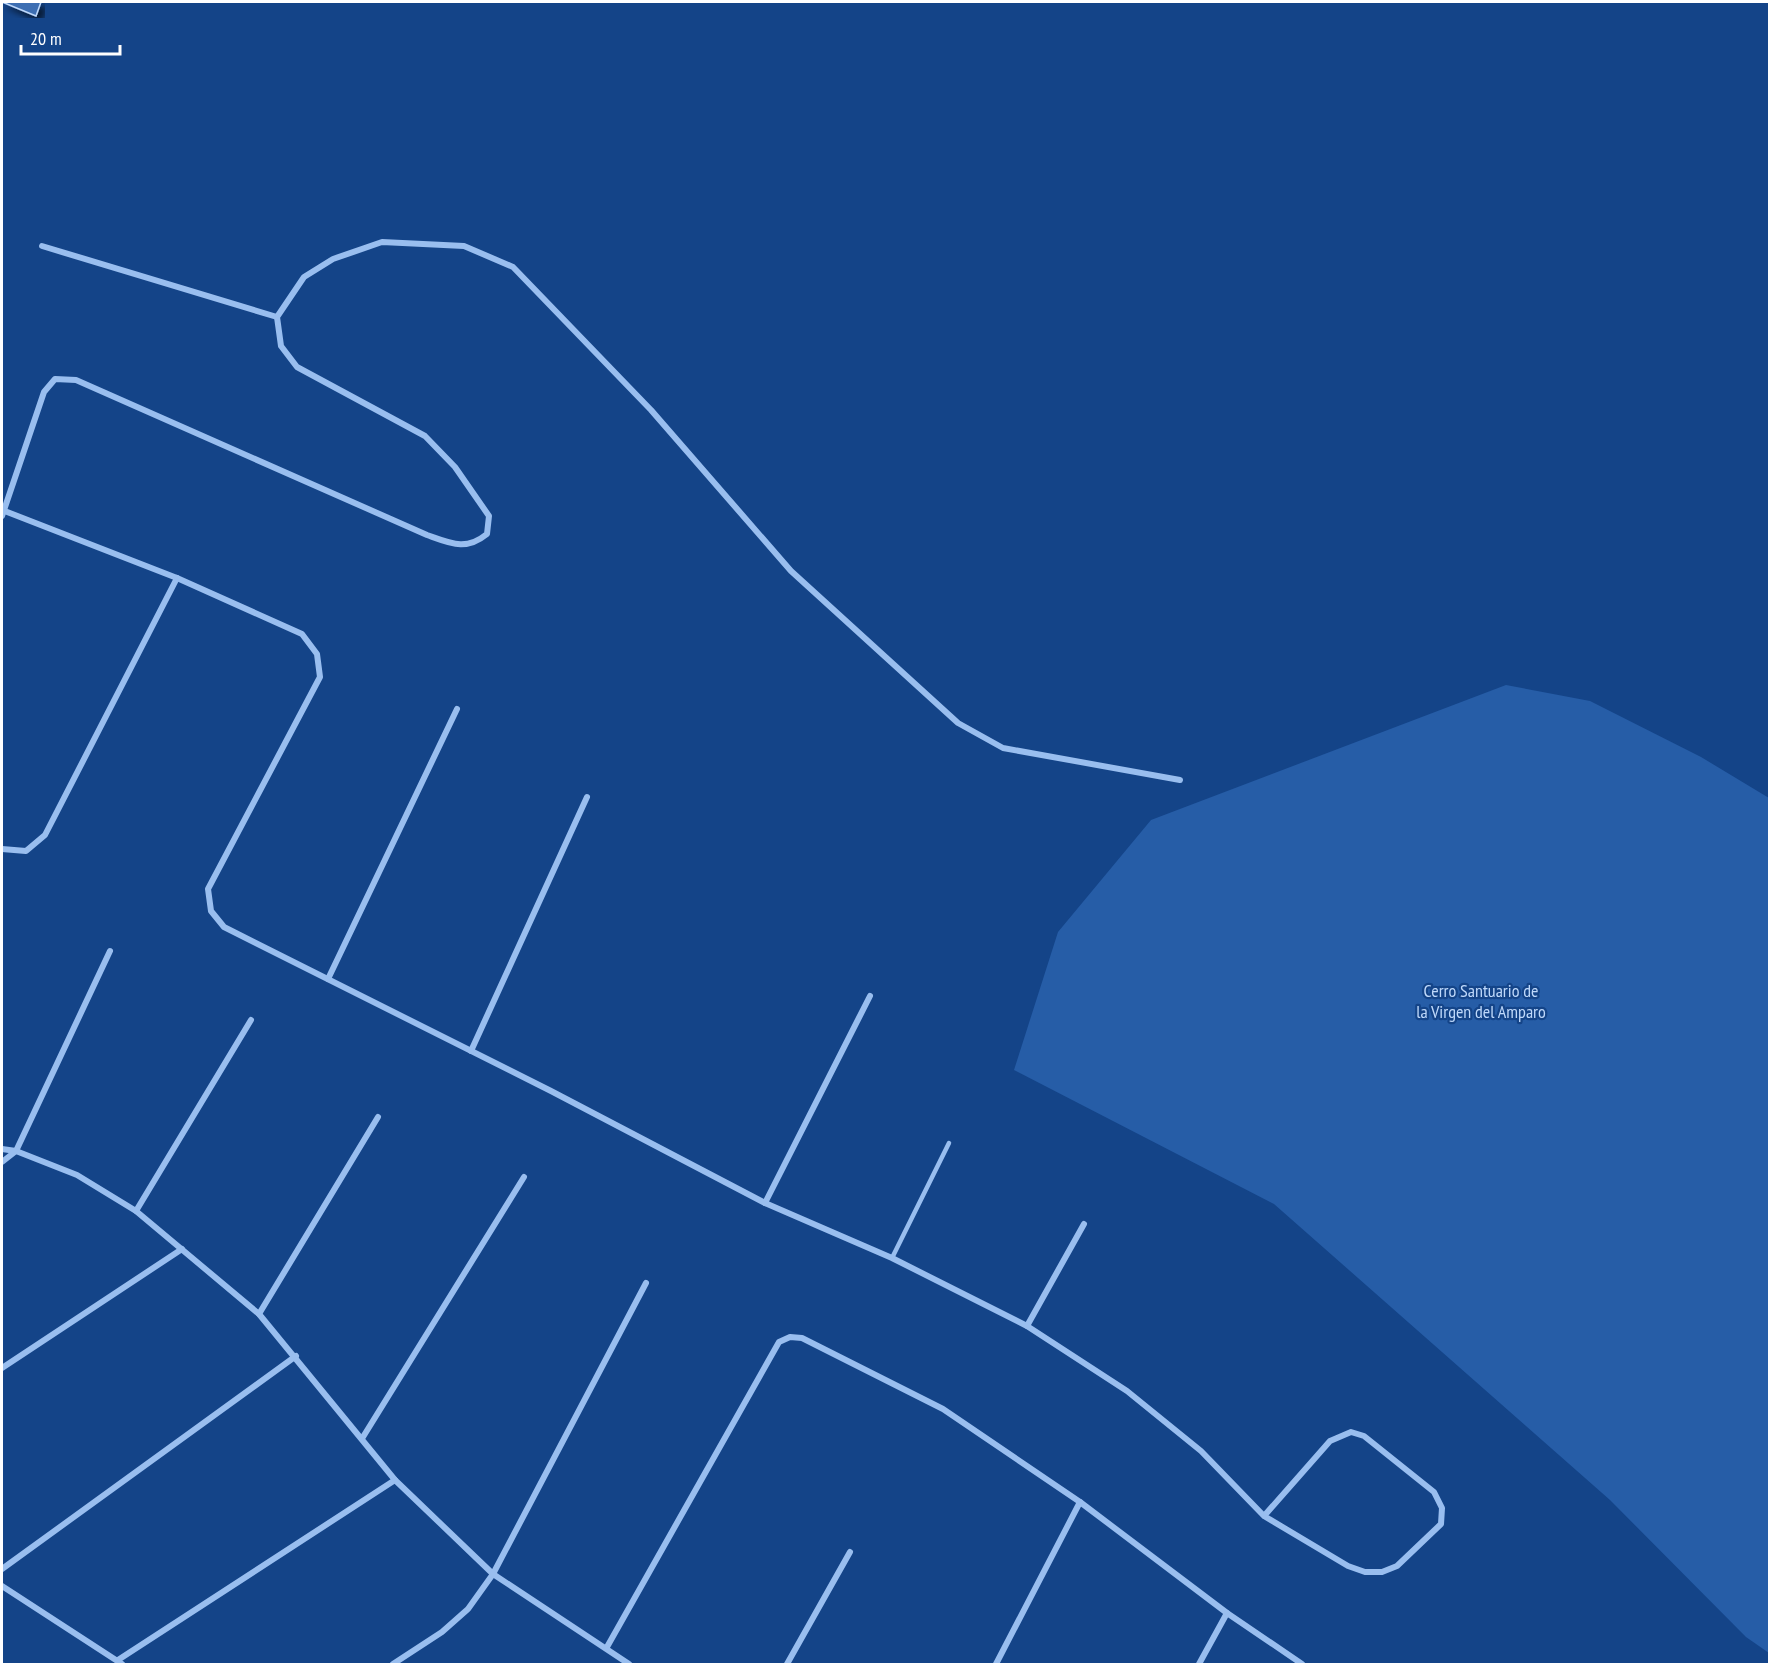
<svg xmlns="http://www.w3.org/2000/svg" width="1771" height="1666" font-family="'PT Sans Narrow',sans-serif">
	<defs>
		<filter id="shadow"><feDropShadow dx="5.5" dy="5.5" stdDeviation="3" flood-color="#0009"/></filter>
	</defs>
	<rect width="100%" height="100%" fill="#144488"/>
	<path fill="#265da7" d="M1506,685l84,16 111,56 68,41v855l-23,-16 -136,-137 -336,-296 -260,-134 44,-138 93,-112z"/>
	<path fill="#3c6eb2" stroke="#bfd9fb" stroke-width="1.5" filter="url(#shadow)" d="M2,2h39l-5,14z"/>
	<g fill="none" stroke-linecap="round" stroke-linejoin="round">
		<path stroke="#99beef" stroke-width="4.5" d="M892,1258l57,-115"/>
		<g stroke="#99beef" stroke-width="6">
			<path d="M42,246l235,71"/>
			<path d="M2,510l175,68 125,56 15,20 3,23 -112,212 3,22 13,16 327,164 214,112 127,55 135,68 100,65 74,60 63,65 84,50 17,6h17l15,-6 44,-42 1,-16 -8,-16 -70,-56 -13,-4 -21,9 -66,75"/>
			<path d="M2,516l42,-124 11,-13 21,1 351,155c25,9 39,16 60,-1l2,-18 -34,-49 -30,-31 -128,-69 -16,-21 -4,-29 27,-40 29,-18 49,-17 82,4 49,21 138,143 140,161 167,152 45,25 177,32"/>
			<path d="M2,849l24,2 19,-16 132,-257"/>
			<path d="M328,979l129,-270"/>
			<path d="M471,1051l116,-254"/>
			<path d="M2,1149l14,2 61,24 59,36 123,103 136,166 98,94 136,90"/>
			<path d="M2,1162l14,-11 94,-200"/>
			<path d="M765,1203l105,-207"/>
			<path d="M136,1211l115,-191"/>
			<path d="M259,1314l119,-197"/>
			<path d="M1027,1326l57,-102"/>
			<path d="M2,1368l180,-119"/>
			<path d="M363,1437l161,-260"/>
			<path d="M2,1569l294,-213"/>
			<path d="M2,1586l120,78"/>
			<path d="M607,1647l172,-305 11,-5 12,1 141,71 137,93 147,111 75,51"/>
			<path d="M118,1660l277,-180"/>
			<path d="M393,1664l49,-32 26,-23 25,-35 153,-291"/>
			<path d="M787,1664l63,-112"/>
			<path d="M996,1664l84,-162"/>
			<path d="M1199,1664l28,-51"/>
		</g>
	</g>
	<g text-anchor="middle" stroke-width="4.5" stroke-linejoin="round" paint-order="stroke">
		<g font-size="18" fill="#bfd9fb" stroke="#144488">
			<text x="1481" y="997">Cerro Santuario de<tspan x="1481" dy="21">la Virgen del Amparo</tspan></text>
		</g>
	</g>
	<rect width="1771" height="1666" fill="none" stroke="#ffffff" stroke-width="6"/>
	<path d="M21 45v9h99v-9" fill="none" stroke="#ffffff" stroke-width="3"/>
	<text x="30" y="45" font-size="18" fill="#ffffff" stroke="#144488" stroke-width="4.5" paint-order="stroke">20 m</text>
</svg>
